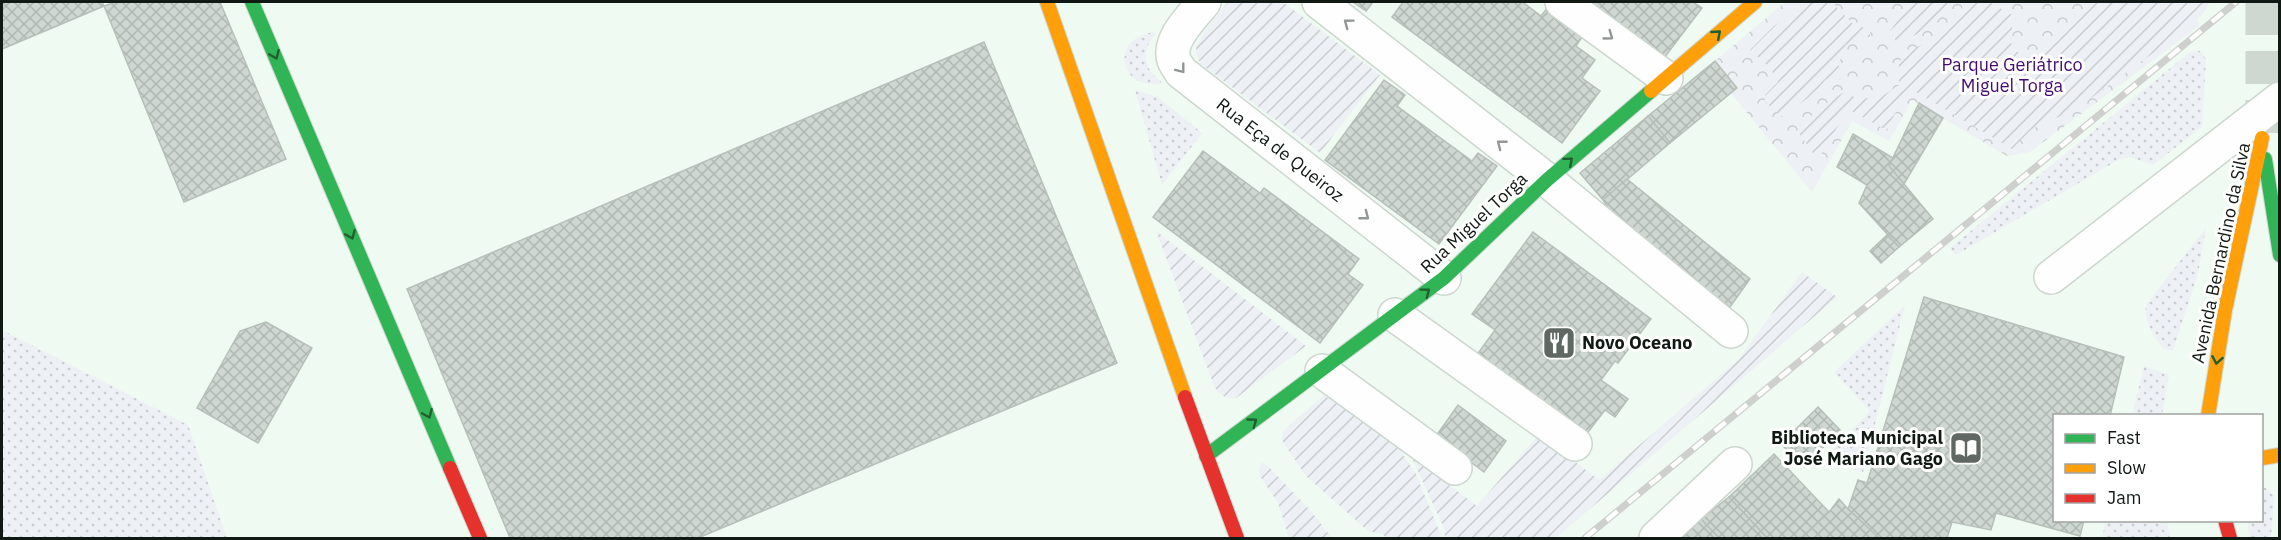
<svg xmlns="http://www.w3.org/2000/svg" width="2281" height="540" font-family="'IBM Plex Sans',sans-serif">
	<defs>
		<pattern id="grass-dots" width="8" height="8" patternUnits="userSpaceOnUse" patternTransform="scale(1.5)"><rect width="8" height="8" fill="#edf0f4"/><path d="M2 2h.1M6 6h.1" fill="none" stroke="#cacdd0" stroke-width="1.8" stroke-linecap="round"/></pattern>
		<pattern id="park-crowns" width="20" height="18" patternUnits="userSpaceOnUse" patternTransform="scale(1.5)"><rect width="20" height="18" fill="#edf0f4"/><path d="M2 6a3 3 0 1 1 6 0M12 15a3 3 0 1 1 6 0" fill="none" stroke="#cacdd0"/></pattern>
		<pattern id="garden-furrows" width="10" height="10" patternUnits="userSpaceOnUse" patternTransform="scale(1.5)"><rect width="10" height="10" fill="#edf0f4"/><path d="M-1 1l2-2M0 10L10 0M9 11l2-2" fill="none" stroke="#cacdd0"/></pattern>
		<pattern id="building-cross-hatch" width="8" height="8" patternUnits="userSpaceOnUse" patternTransform="scale(1.5)"><rect width="8" height="8" fill="#ced7d1"/><path d="M0 0l8 8M0 8l8-8" fill="none" stroke="#b0b8b3"/></pattern>
	</defs>
	<rect width="100%" height="100%" fill="#effaf2"/>
	<g fill="url(#grass-dots)">
		<path d="M1157,32c-17,20 -15,36 6,51 -46,9 -54,-48 -6,-51z"/>
		<path d="M2200,51l6,8 -4,68 -49,38 -23,-8 -12,3 -162,95 -6,-7 240,-196z"/>
		<path d="M1135,90l23,7 44,36 -40,52z"/>
		<path d="M2206,228l-8,45 -25,78 -11,-3c-8,-12 -19,-28 -16,-43z"/>
		<path d="M1905,305l-42,167 -40,-11 47,-50 -36,-39z"/>
		<path d="M2,330l186,95 39,113h-225z"/>
		<path d="M2144,366l25,9 -7,40h-30z"/>
		<path d="M2262,487l4,1 8,8 -3,42h-21l-3,-17 15,-1z"/>
		<path d="M2106,521h61l3,17h-68z"/>
	</g>
	<path fill="url(#park-crowns)" d="M1785,2h409l5,24 -169,126 -23,4 -95,-56 -23,41 -37,-20 -40,71 -81,-99 6,-5 -22,-27z"/>
	<g fill="url(#garden-furrows)">
		<path d="M1228,2h55l97,73 -60,78 -119,-89c-3,-5 -5,-9 -5,-14 1,-13 24,-38 32,-48z"/>
		<path d="M1807,2h25l21,22 17,6v7h-9l-16,9 -6,18 1,16 -5,-3 -10,3c-7,12 -31,28 -42,37l-10,-7 -8,-9v-6l13,-13c-6,-14 -16,-22 -28,-32l24,-24z"/>
		<path d="M1906,2h47c-11,20 -35,33 -56,41l-7,-12 11,-15z"/>
		<path d="M1966,2h23l25,14 -4,26 13,17 23,-8 21,-23 30,-26h113l-7,12 -50,39 -77,56 -44,20 -20,20 -103,-61 -23,42 -38,-21 -30,51 -20,-28c13,-19 29,-30 48,-41l11,8 24,-2 18,-12v-23l8,-9 39,-22z"/>
		<path d="M1156,231l150,115 -70,52c-10,1 -15,-2 -21,-10z"/>
		<path d="M1802,272l35,25 -281,241h-111l-1,-10 -33,-72 66,50 62,-72 60,46 140,-121z"/>
		<path d="M1323,396l14,5 58,42 21,31 26,64h-55l-5,-4 -14,-3 -62,-55 -25,-37 4,-10z"/>
		<path d="M1263,463l4,2 43,45 22,28h-43l-11,-35 -18,-27 -1,-8z"/>
	</g>
	<g fill="url(#building-cross-hatch)" stroke="#b6c0b9" stroke-width="1.5">
		<path d="M2,2h100l2,4 -102,43z"/>
		<path d="M116,2h104l66,157 -102,43 -80,-196z"/>
		<path d="M1353,2h20l-7,9z"/>
		<path d="M1403,2h122l-1,1 17,13 7,-9 36,27 -8,12 19,14 -13,18 18,13 -38,52 -170,-126z"/>
		<path d="M1581,2h112l9,6 -41,54z"/>
		<path d="M984,42l133,321 -419,175h-188l-103,-249z"/>
		<path d="M1715,61l22,27 -67,55 -22,-27z"/>
		<path d="M1384,80l21,15 -8,11 75,55 6,-8 19,13 -58,78 -114,-84z"/>
		<path d="M1919,103l24,15 -39,66 -15,-18z"/>
		<path d="M1648,116l22,27 -67,57 -23,-27z"/>
		<path d="M1853,134l40,24 -4,8 44,53 -34,28 -40,-44 8,-18 -30,-18z"/>
		<path d="M1203,151l57,42 4,-5 95,71 -11,15 15,11 -43,58 -167,-126z"/>
		<path d="M1627,179l123,100 -20,28 -115,-86 -12,-21z"/>
		<path d="M1533,232l118,87 -33,44 -3,-2 -14,19 27,19 -13,18 -10,-7 -20,26 -109,-80 19,-26 -23,-16z"/>
		<path d="M1887,235l12,12 -18,16 -11,-12z"/>
		<path d="M1924,297l200,60 -14,59h-56v104h30l-4,16 -84,-23 -5,17 -39,-8 -5,16h-68l-31,-29 10,-29 9,3z"/>
		<path d="M266,322l46,26 -54,95 -61,-35 43,-77z"/>
		<path d="M1458,405l48,36 -22,31 -48,-36z"/>
		<path d="M1818,407l22,23 -36,37 -23,-23z"/>
		<path d="M1774,454l55,58 -28,26h-34l-38,-41z"/>
		<path d="M1729,497l38,41h-48l-18,-19z"/>
		<path d="M1839,499l9,10 31,29h-58l-9,-10 17,-16z"/>
		<path d="M1701,519l18,19h-40z"/>
		<path d="M1812,528l9,10h-20z"/>
	</g>
	<g fill="none" stroke-linecap="round" stroke-linejoin="round">
		<path stroke="#ced8d1" stroke-width="33" stroke-dasharray="33 16" stroke-linecap="butt" d="M2262,2v136"/>
		<defs>
			<g id="street">
				<path d="M1204,2c-11,14 -37,38 -30,58 1,4 5,8 7,12l263,206"/>
				<path d="M1319,2l228,178 184,151"/>
				<path d="M1562,2l104,76"/>
				<path d="M2051,277l229,-178"/>
				<path d="M1395,315l180,129"/>
				<path d="M1322,371l133,97"/>
				<path d="M1656,538l79,-74"/>
			</g>
			<g id="fast">
				<path d="M252,2l198,466"/>
				<path d="M2265,159l15,96"/>
				<path d="M1206,456l238,-178 103,-98 104,-89"/>
			</g>
			<g id="slow">
				<path d="M1047,2l138,395"/>
				<path d="M1651,91l104,-89"/>
				<path d="M2208,416l17,-106 37,-172"/>
				<path d="M2262,458l18,-3"/>
			</g>
			<g id="jam">
				<path d="M1185,397l52,141"/>
				<path d="M450,468l30,70"/>
				<path d="M2225,520l5,18"/>
			</g>
		</defs>
		<use href="#street" stroke="#cdd7d0" stroke-width="36"/>
		<use href="#fast" stroke="#cdd7d0" stroke-width="16"/>
		<use href="#slow" stroke="#cdd7d0" stroke-width="16"/>
		<use href="#jam" stroke="#cdd7d0" stroke-width="16"/>
		<use href="#street" stroke="#fdfefd" stroke-width="33"/>
		<use href="#fast" stroke="#30b455" stroke-width="14"/>
		<use href="#slow" stroke="#ff9f0a" stroke-width="14"/>
		<use href="#jam" stroke="#e5322d" stroke-width="14"/>
		<defs>
			<path id="rail" d="M1585,538l651,-536"/>
		</defs>
		<use href="#rail" stroke="#cdd0cd" stroke-width="7"/>
		<use href="#rail" stroke="#fff" stroke-width="4.5" stroke-dasharray="14" stroke-linecap="butt"/>
	</g>
	<defs><path id="oneway-chevron" d="M-2-3.5L2.5 0L-2 3.5" fill="none" stroke-width="1.6" stroke-linecap="round" stroke-linejoin="round" transform="scale(1.5)"/></defs>
	<g stroke="#939794">
		<use href="#oneway-chevron" transform="translate(1348 23) rotate(-143)"/>
		<use href="#oneway-chevron" transform="translate(1609 36) rotate(36)"/>
		<use href="#oneway-chevron" transform="translate(1181 69) rotate(52)"/>
		<use href="#oneway-chevron" transform="translate(1501 144) rotate(-142)"/>
		<use href="#oneway-chevron" transform="translate(1365 216) rotate(38)"/>
	</g>
	<g stroke="#1f5f31">
		<use href="#oneway-chevron" transform="translate(1717 34) rotate(-41)"/>
		<use href="#oneway-chevron" transform="translate(275 55) rotate(67)"/>
		<use href="#oneway-chevron" transform="translate(1569 161) rotate(-40)"/>
		<use href="#oneway-chevron" transform="translate(351 235) rotate(67)"/>
		<use href="#oneway-chevron" transform="translate(1426 292) rotate(-37)"/>
		<use href="#oneway-chevron" transform="translate(2217 360) rotate(100)"/>
		<use href="#oneway-chevron" transform="translate(428 414) rotate(67)"/>
		<use href="#oneway-chevron" transform="translate(1253 422) rotate(-36)"/>
	</g>
	<defs>
		<symbol id="restaurant-square" viewBox="-11 -11 22 22"><rect x="-9" y="-9" width="18" height="18" rx="4" fill="#5f6862" stroke="#fff"/><path d="M-5-6h1v4h1v-4h1v4h1v-4h1v5L-1.5 .5V6h-2V.5L-5-1ZM5-6V6H3V1.5H1.5Q1.5-4 5-6Z" fill="#fff"/></symbol>
		<symbol id="library-square" viewBox="-11 -11 22 22"><rect x="-9" y="-9" width="18" height="18" rx="4" fill="#5f6862" stroke="#fff"/><path d="M-6-4Q-3-5.5-.7-3.5V5Q-3 3-6 4ZM6-4Q3-5.5 .7-3.5V5Q3 3 6 4Z" fill="#fff"/></symbol>
	</defs>
	<g fill-rule="evenodd">
		<use href="#restaurant-square" x="1540" y="324" width="38" height="38"/>
		<use href="#library-square" x="1947" y="429" width="38" height="38"/>
	</g>
	<g text-anchor="middle" stroke-width="6" stroke-linejoin="round" paint-order="stroke">
		<g font-size="18" fill="#440b70" stroke="#fff">
			<text x="2012" y="71">Parque Geriátrico<tspan x="2012" dy="21">Miguel Torga</tspan></text>
		</g>
		<g font-size="18" fill="#111914" stroke="#fff">
			<text transform="translate(1280 150) rotate(38)" y="6">Rua Eça de Queiroz</text>
			<text transform="translate(1474 223) rotate(-43)" y="6">Rua Miguel Torga</text>
			<text transform="translate(2221 253) rotate(-78)" y="6">Avenida Bernardino da Silva</text>
		</g>
		<g font-size="18" font-weight="bold" fill="#111914" stroke="#fff" text-anchor="start">
			<text x="1582" y="349">Novo Oceano</text>
			<text x="1943" y="444" text-anchor="end">Biblioteca Municipal<tspan x="1943" dy="21">José Mariano Gago</tspan></text>
		</g>
	</g>
	<rect width="2281" height="540" fill="none" stroke="#111914" stroke-width="6"/>
	<rect x="2053" y="414" width="210" height="108" fill="#ffffff" stroke="#a0a3a1" stroke-width="1.5"/>
	<rect x="2065" y="434" width="30" height="9" fill="#30b455" stroke="#a0a3a1" stroke-width="1.5"/>
	<text x="2107" y="444" font-size="18" fill="#111914">Fast</text>
	<rect x="2065" y="464" width="30" height="9" fill="#ff9f0a" stroke="#a0a3a1" stroke-width="1.5"/>
	<text x="2107" y="474" font-size="18" fill="#111914">Slow</text>
	<rect x="2065" y="494" width="30" height="9" fill="#e5322d" stroke="#a0a3a1" stroke-width="1.5"/>
	<text x="2107" y="504" font-size="18" fill="#111914">Jam</text>
</svg>
